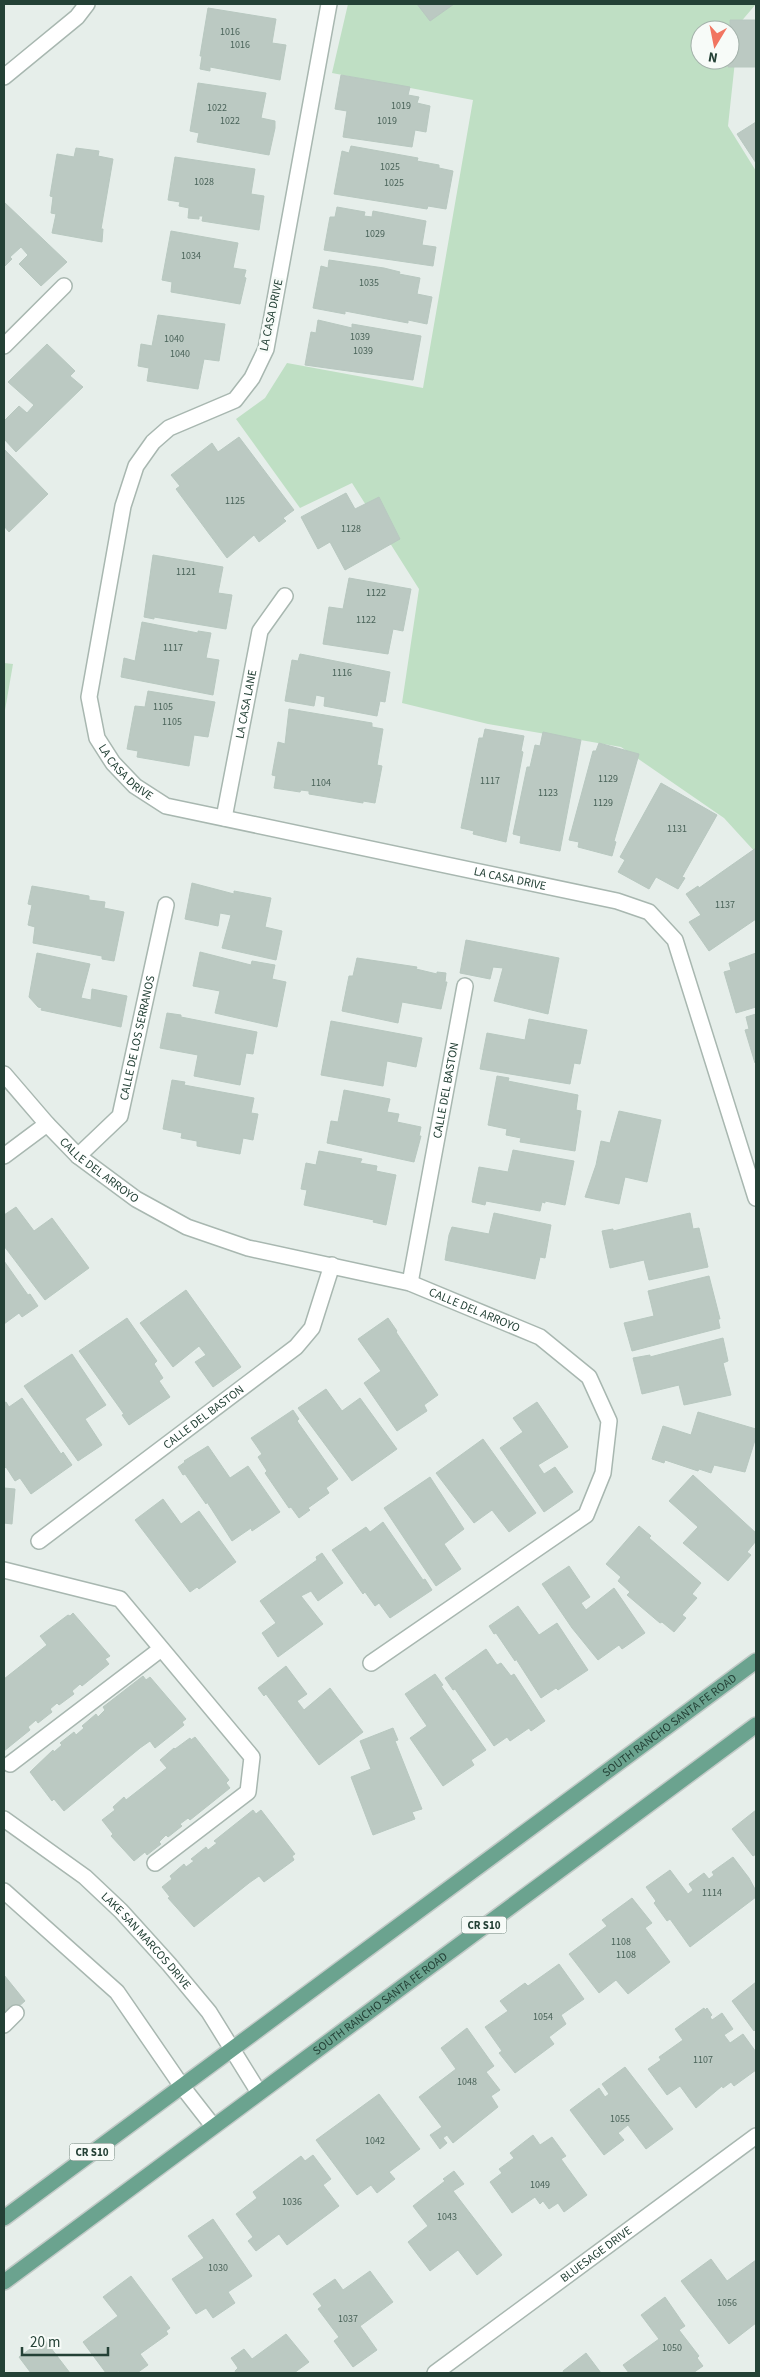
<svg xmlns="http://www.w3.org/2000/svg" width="760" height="2377" font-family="'Source Sans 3',sans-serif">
	<rect width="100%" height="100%" fill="#e6eeea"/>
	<g fill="#bfdfc4" fill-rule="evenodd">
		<path d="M348,4h408l-17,20 -11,102 28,45v682l-32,-35 -103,-71 -133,-23 -86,-21 17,-114 -67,-106 -52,25 -64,-89 29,-21 22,-35 136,25 50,-288 -141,-27zM700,30h30v30h-30z"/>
		<path d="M4,663l9,1 -9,52z"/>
	</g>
	<g fill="#bbc9c2" stroke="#b8c8c0">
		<path d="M417,4h37l-24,17z"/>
		<path d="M208,8l68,11 -4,24 14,2 -6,35 -70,-13v4l-10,-2 2,-13h-2z"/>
		<path d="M730,20h26v47h-28v-7h2z"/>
		<path d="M341,75l69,12 -2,8 11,2 -2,6 13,3 -4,26 -11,-2 -3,17 -69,-10 4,-26 -12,-2z"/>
		<path d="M198,83l68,10 -5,25 14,3v7l-6,27 -72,-13 2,-9 -9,-2z"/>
		<path d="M756,122v41l-19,-29z"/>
		<path d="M351,146l67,12 -1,3 22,4v3l14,3 -7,38 -18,-3 -1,3 -93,-15 8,-43 7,2z"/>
		<path d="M76,148l23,3 -1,5 15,3 -12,70h2l-1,13 -50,-9 4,-19 -5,-1 2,-16 -3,-1 7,-42 17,3z"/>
		<path d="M175,157l80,12 -4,25 13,2 -5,34 -57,-9 1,-5h-4v3l-11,-1 1,-10 -10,-2 1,-4 -12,-2z"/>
		<path d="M4,202l63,60 -26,24 -22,-22 9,-9 -7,-8 -11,10 2,2 -8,8z"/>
		<path d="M337,207l28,5 -1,4 8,1 1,-6 53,10 -4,24 14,2 -3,19 -109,-16 6,-33h5z"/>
		<path d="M171,231l67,12 -5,25 13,2 -2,7 2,1 -6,26 -69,-12 1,-10 -10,-2z"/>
		<path d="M329,260l55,8 16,4 -1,2 21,4 -3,16 15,3 -5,27 -19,-4v3l-63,-12v3l-32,-6 8,-42 7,2z"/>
		<path d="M158,315l67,9 -6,37 -15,-2 -6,30 -51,-8 2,-13 -11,-2 3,-22 11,2z"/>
		<path d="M318,320l34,8v-4l69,12 -8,44 -108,-15 6,-33 5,1z"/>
		<path d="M47,344l28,27 -5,5 13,11 -67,65 -12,-13v-18l15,-15 8,7 7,-8 -26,-23z"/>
		<path d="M239,437l55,73 -11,8 3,3 -27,21 -5,-7 -27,23 -51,-69 4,-3 -9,-11 41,-32 6,9z"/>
		<path d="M4,449l44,45 -39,38 -5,-6z"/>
		<path d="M346,493l9,16 24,-12 21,42 -55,31 -15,-28 -12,7 -17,-32z"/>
		<path d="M153,555l70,12 -5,26 14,2 -6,34 -72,-12v2l-10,-2z"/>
		<path d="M349,578l62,11 -8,42 -10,-2 -5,25 -65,-10 6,-37 14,2z"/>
		<path d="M142,622l56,11v-2l13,2 -5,25 13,2 -6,35 -92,-18 3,-19 11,3z"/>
		<path d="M300,654l90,18 -5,30 -5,-1 -3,15 -53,-10 1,-9 -9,-2 -2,11 -29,-5 7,-41 6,1z"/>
		<path d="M148,691l67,11 -7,35 -14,-2 -5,31 -52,-9 1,-6 -11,-2 8,-43 10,1z"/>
		<path d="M289,709l83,14v4l11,2 -6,36 5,1 -7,37 -12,-2v2l-54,-9v-3l-8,-1 -1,2 -26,-4 2,-12 -4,-1 6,-33 7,2z"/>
		<path d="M485,729l39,7 -3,15 2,1 -17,90 -33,-8 1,-3 -13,-3 18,-90h4z"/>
		<path d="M543,732l38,8 -21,111 -40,-8 1,-7 -8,-2 14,-67h3l5,-22 5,1z"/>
		<path d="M599,743l40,11 -25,87 2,1 -4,14 -34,-9 1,-5 -10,-2 24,-89h3z"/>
		<path d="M661,783l56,32 -35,62 3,1 -7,11 -22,-12 -7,12 -31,-17 7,-12 -5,-3z"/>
		<path d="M756,848v71l-47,32 -20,-29 12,-7 -15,-21 12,-8 1,2z"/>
		<path d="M192,883l42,11v-3l37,7 -6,29 17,4 -6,29 -54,-12 9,-33 -11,-2 -2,13 -33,-7z"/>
		<path d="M32,886l57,10v4l16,2 -1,6 20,4 -10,49 -12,-2v-3l-69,-13 2,-16 -7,-2 4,-20 -4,-1z"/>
		<path d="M466,940l93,18 -11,56 -54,-13 9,-33 -10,-1 -3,12 -30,-6z"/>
		<path d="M200,952l51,13 1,-4 23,4 -3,14 14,3 -9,45 -62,-14 5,-22 -27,-5z"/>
		<path d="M37,953l53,11 -9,34 10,2 1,-11 35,7 -6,31 -80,-17 1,-2 -4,-1 -9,-10z"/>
		<path d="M756,953v54l-20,6 -12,-41 7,-2 -2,-7z"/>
		<path d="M357,958l60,9 -1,2 21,5v-2l9,1 -1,9h2l-6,27 -39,-7 -4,21 -56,-12 7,-35h4z"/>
		<path d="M167,1013l14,2v2l76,15 -4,22 -7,-1 -6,32 -46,-9 4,-21 -38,-7z"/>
		<path d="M756,1014v48l-1,1 -10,-33 4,-1 -3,-12z"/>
		<path d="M529,1019l58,11 -7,34 -6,-1 -4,21 -90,-15 7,-36 38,7z"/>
		<path d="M331,1021l91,17 -6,29 -29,-6 -4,25 -62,-11z"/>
		<path d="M497,1076l12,2 -1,3 70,14 -2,15 5,1 -6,40 -55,-9 1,-4 -15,-3 1,-6 -19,-4z"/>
		<path d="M172,1080l13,2 -1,3 70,13 -3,15 7,1 -5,26 -10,-2 -3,16 -43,-8v-5l-16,-3 1,-5 -19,-4z"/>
		<path d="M344,1090l46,9 -3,13 12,2 -2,8 24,5 -2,9h2l-7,26 -87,-19 4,-22 7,1z"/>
		<path d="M619,1111l42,9 -14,62 -22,-5 -6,27 -34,-7 11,-32 5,-24 9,2z"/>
		<path d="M513,1150l61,11 -9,44 -20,-4v2l-3,-1 -2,9 -54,-10 -1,4 -13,-3 7,-35 29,5z"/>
		<path d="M319,1151l43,8 -2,4 17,3 -1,5 20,4 -10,50 -13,-3 1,-2 -70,-15 3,-15 -6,-1 5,-26 10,2z"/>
		<path d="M16,1207l18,24 18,-13 37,50 -44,32 -41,-54v-31z"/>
		<path d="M494,1213l57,12 -6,33 -5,-1 -5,22 -90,-19 4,-25 3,-8 37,7z"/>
		<path d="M690,1213l3,16 6,-1 9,39 -59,13 -5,-20 -34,8 -8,-37 11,-2v2z"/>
		<path d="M4,1261l24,34 2,-1 8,12 -16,11 -3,-4 -15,11z"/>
		<path d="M709,1276l11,43h-2l2,9 -88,23 -8,-28 30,-7 -6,-25z"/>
		<path d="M186,1290l55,77 -28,20 -18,-25 11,-7 -7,-9 -26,21 -33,-44z"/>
		<path d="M127,1318l30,43 -3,3 9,14 -4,3 11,16 -41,28 -7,-10 2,-1 -45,-63z"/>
		<path d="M388,1318l9,13 -1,1 42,63 -14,10 3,6 -30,20 -33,-48 17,-12 -23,-32z"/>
		<path d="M723,1338l5,23 -5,2 8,32 -47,10 -5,-20 -37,9 -9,-36 17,-3v2z"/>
		<path d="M72,1354l34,51 -21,14 17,26 -24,16 -54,-75z"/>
		<path d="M326,1389l16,22 18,-13 37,51 -45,32 -54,-73z"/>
		<path d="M22,1398l39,56 2,-2 9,13 -41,29 -11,-16 -5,3 -9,-14 -2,2v-66l2,-1 3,5z"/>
		<path d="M537,1402l31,45 -30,18 6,9 11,-7 18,25 -29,20 -44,-64 23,-16 -10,-14z"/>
		<path d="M293,1410l6,9 -2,2 41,58 -12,9 3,5 -21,15 2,2 -11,8 -8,-11 -2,1 -24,-35 2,-2 -9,-14 4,-3 -11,-16z"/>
		<path d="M698,1412l58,17v8l-11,35 -31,-7 -3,8 -12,-4 -1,2 -33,-11 -1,3 -12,-4 11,-33 28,9z"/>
		<path d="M483,1439l53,74 -27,19 -17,-22 -18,13 -38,-50z"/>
		<path d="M208,1446l22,32 18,-12 32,46 -28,19 -1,-3 -19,13 -25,-39 -1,2 -21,-30 -2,1 -5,-8 7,-5 -1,-1z"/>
		<path d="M693,1475l63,58v8l-9,11 4,3 -23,26 -45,-38 15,-16 -29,-26z"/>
		<path d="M430,1477l34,52 -20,15 17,25 -25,17 -52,-78z"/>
		<path d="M4,1488l11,1 -3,35 -8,-1z"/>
		<path d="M163,1499l18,25 18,-13 37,51 -37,27 -2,-2 -7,5 -55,-72z"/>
		<path d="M383,1522l40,58 2,-1 7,11 -42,28 -11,-15 -4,3 -10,-14 -2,2 -31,-44 34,-23 4,5z"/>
		<path d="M639,1526l12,10 -2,2 52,45 -9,11 5,4 -15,17 4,3 -12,14 -12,-10 -2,1 -33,-28 3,-3 -12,-11 3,-4 -15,-13z"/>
		<path d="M322,1553l21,30 -25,18 -7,-10 -10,5 22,28 -45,33 -16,-24 14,-10 -16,-22 57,-41 -1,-3z"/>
		<path d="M569,1566l21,31 -9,6 5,7 28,-22 31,45 -23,16 -3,-4 -21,15 -26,-32 -30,-44z"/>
		<path d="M518,1606l21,29 18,-12 31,47 -30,20 -2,-2 -15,10 -25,-39 -1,2 -19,-28 -2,1 -5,-8z"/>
		<path d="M73,1613l37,43 -5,3 4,5 -27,22 -2,-2 -8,7 2,3 -15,11 -2,-2 -7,6 2,3 -14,11 -2,-3 -8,7 2,3 -26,21v-72l43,-34 -7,-9 28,-21 2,1z"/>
		<path d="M486,1649l11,16 4,-2 10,13 3,-2 31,47 -14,10 -2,-3 -19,13 -3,-4 -13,9 -39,-57 -2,1 -8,-12z"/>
		<path d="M286,1666l21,28 -10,7 7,9 26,-22 33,44 -44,33 -53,-71 -2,2 -6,-8z"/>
		<path d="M435,1674l8,11 -2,1 45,64 -15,10 3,5 -31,21 -33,-48 17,-12 -22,-32z"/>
		<path d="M143,1676l3,4 4,-3 36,42 -4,3 2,3 -29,23 -5,-7 -10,7 -76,63 -10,-12 -2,2 -22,-29 23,-22 1,2 8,-7 -2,-2 14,-11 2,3 8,-7 -2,-2 14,-12 2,3 7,-7 -2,-3z"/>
		<path d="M393,1728l5,12 -3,1 27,68 -10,3 3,7 -42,16 -22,-58 20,-8 -11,-28z"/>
		<path d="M195,1737l34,43 -3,3 4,5 -40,32 -2,-2 -8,6 2,2 -14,11 -2,-2 -7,7 2,2 -14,11 -2,-3 -11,9 -23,-25 2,-2 -11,-14 13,-10 -2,-3 11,-10 2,3 41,-32 -7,-8 14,-12 1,1 15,-11 1,2z"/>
		<path d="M253,1810l3,4 5,-4 34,44 -3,2 2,4 -30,22 -5,-6 -10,7 -55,44 -26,-29 2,-1 -8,-10 10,-8 -2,-3 14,-12 2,3 8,-6 -3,-2 15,-12 2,3 9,-7 -3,-2z"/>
		<path d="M756,1810v44l-3,2 -21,-27z"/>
		<path d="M733,1857l16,21 7,13v6l-66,50 -20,-28 -3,2 -13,-18 2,-2 -10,-14 24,-17 18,24 5,-4 -4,-6 15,-11 5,6 5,-4 -2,-3z"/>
		<path d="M632,1898l20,25 -7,5 25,34 -42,32 -12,-14 -17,13 -30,-39 38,-28 -5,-6z"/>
		<path d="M559,1964l25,35 -23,16 5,9 -17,13 5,7 -39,29 -16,-20 3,-2 -17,-24 23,-16 -8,-10 25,-18 3,3z"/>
		<path d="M4,1975l21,26 -21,18z"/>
		<path d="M756,1982v47l-2,2 -22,-30z"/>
		<path d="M704,2008l1,2 2,-2 5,7 -2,2 2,3 10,-7 11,16 -9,6 6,8 13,-9 13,18v18l-22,16 -3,-4 -8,6 -1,-2 -26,22 -16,-22 -13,9 -19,-26 13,-9 -2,-3 24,-17 -8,-11z"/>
		<path d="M467,2028l27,38 -8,6 14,18 -9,6 7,11 -45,36 -6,-8 -4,3 4,5 -7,6 -10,-14 12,-8 -23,-30 37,-28 -15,-21z"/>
		<path d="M625,2067l48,62 -27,20 -18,-24 -10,8 6,7 -20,15 -34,-45 29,-22 6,9 4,-3 -7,-10z"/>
		<path d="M379,2094l41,55 -31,23 6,7 -18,14 -6,-8 -14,10 -41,-55z"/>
		<path d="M533,2135l7,10 12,-8 14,19 -5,3 26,36 -23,17 -6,-9 -9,6 -6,-8 -3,3 -5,-7 -23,16 -22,-31 12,-9 -3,-4 15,-11 -4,-5z"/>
		<path d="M313,2155l18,24 -8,6 16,21 -52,39 -8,-11 -23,17 -8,-10 5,-4 -17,-23 21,-16 -4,-6 48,-36 4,5z"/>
		<path d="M454,2171l10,13 -11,7 49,64 -25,20 -19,-25 -28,21 -22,-29 20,-16 -15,-20 32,-25 -2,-2z"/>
		<path d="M213,2219l39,57 -24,16 7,11 -22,15 -7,-10 -10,6 -24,-35 32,-21 -16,-22z"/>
		<path d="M711,2259l16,22 29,-21v63l-27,21 -48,-63z"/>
		<path d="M370,2271l23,31 -33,24 17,24 -24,17 -19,-26 5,-4 -21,-28 4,-3 -9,-12 22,-15 8,11z"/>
		<path d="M131,2276l39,52 -4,3 2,3 -28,20 8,11 -11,8h-16l-2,-2 -4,2h-9l-23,-31 35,-26 -15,-19z"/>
		<path d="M665,2297l20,29 -6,4 20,26 -2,2 6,8 -10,7h-64l-6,-8 36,-26 -18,-24z"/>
		<path d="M286,2334l23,28 -15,11h-58l-1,-2 3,-3 -7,-10 13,-9 8,10z"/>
		<path d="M44,2339l26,34h-39l-12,-16z"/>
		<path d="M586,2353l15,20h-37l-1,-2z"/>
	</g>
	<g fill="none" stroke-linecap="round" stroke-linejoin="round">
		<defs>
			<g id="service">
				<path d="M4,1570l116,29 132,158 -4,35 -93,71"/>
				<path d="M10,1764l151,-115"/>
				<path d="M4,2025l12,-12"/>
			</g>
			<g id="minor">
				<path id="s1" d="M329,4l-63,345 -14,29 -17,22 -66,28 -16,14 -17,24 -13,40 -34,191 8,41 16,25 22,23 31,20 451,95 32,11 26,28 81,258"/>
				<path d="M4,346l60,-60"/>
				<path id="s2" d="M224,818l36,-187 25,-35"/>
				<path id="s3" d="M4,1074l43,50 31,32 58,43 51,28 61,21 162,35 130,54 49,40 20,44 -6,52 -17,42 -215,148"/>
				<path d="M4,1156l43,-32"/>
				<path id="s4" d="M78,1156l42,-40 46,-211"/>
				<path id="s5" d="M410,1283l55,-297"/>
				<path id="s6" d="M39,1541l257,-194 16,-19 20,-63"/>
				<path id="s7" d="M435,2373l321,-237"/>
			</g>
			<g id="tertiary">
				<path d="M4,77l73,-60 10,-13"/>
				<path id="s8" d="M4,1819l81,58 36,34 48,53 40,48 49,79"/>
				<path d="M4,1891l113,101 64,93 32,41"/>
			</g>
			<g id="primary">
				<path id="s9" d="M4,2218l752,-557"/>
				<path id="s10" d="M4,2282l752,-557"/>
			</g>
		</defs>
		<use href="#service" stroke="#a8b7b0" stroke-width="18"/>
		<use href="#minor" stroke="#a8b7b0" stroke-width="18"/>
		<use href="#tertiary" stroke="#a8b7b0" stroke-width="18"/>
		<use href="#primary" stroke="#c2cac7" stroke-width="18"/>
		<use href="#service" stroke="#fff" stroke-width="15"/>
		<use href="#minor" stroke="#fff" stroke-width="15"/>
		<use href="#tertiary" stroke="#fff" stroke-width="15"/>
		<use href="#primary" stroke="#6ba38f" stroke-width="15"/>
	</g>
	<g text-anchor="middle" stroke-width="5" stroke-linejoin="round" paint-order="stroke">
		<g font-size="10" fill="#4a6359">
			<text x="230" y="35">1016</text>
			<text x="240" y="48">1016</text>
			<text x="401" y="109">1019</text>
			<text x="217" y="111">1022</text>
			<text x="230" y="124">1022</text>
			<text x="387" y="124">1019</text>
			<text x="390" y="170">1025</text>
			<text x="204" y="185">1028</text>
			<text x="394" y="186">1025</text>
			<text x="375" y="237">1029</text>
			<text x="191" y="259">1034</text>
			<text x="369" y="286">1035</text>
			<text x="360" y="340">1039</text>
			<text x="174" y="342">1040</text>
			<text x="363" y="354">1039</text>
			<text x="180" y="357">1040</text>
			<text x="235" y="504">1125</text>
			<text x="351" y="532">1128</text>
			<text x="186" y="575">1121</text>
			<text x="376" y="596">1122</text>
			<text x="366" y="623">1122</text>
			<text x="173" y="651">1117</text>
			<text x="342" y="676">1116</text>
			<text x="163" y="710">1105</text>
			<text x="172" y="725">1105</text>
			<text x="608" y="782">1129</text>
			<text x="490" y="784">1117</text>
			<text x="321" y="786">1104</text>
			<text x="548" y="796">1123</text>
			<text x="603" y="806">1129</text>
			<text x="677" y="832">1131</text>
			<text x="725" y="908">1137</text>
			<text x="712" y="1896">1114</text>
			<text x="621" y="1945">1108</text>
			<text x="626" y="1958">1108</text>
			<text x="543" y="2020">1054</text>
			<text x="703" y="2063">1107</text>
			<text x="467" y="2085">1048</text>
			<text x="620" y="2122">1055</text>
			<text x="375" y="2144">1042</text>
			<text x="540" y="2188">1049</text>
			<text x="292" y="2205">1036</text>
			<text x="447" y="2220">1043</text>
			<text x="218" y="2271">1030</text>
			<text x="727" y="2306">1056</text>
			<text x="348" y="2322">1037</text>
			<text x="672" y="2351">1050</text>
		</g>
		<g fill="#f7fbf8" stroke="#637970" stroke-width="1">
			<rect x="461.5" y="1916.5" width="45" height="17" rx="4"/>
			<rect x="69.5" y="2143.5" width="45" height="17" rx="4"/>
		</g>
		<g font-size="11" font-weight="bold" fill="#244136">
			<text x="484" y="1929">CR S10</text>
			<text x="92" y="2156">CR S10</text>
		</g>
		<g font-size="12" fill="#244136" stroke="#f7fbf8">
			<text transform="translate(271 315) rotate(-78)" y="4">LA CASA DRIVE</text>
			<text dy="4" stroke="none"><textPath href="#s2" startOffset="116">LA CASA LANE</textPath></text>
			<text dy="4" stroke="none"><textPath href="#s1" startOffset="856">LA CASA DRIVE</textPath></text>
			<text dy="4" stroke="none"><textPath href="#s1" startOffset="1261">LA CASA DRIVE</textPath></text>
			<text dy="4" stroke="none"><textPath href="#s4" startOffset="138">CALLE DE LOS SERRANOS</textPath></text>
			<text dy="4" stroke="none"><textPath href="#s5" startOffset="196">CALLE DEL BASTON</textPath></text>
			<text dy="4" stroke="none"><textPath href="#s3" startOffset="136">CALLE DEL ARROYO</textPath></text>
			<text dy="4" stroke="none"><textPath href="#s3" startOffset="541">CALLE DEL ARROYO</textPath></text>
			<text dy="4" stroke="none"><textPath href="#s6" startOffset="206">CALLE DEL BASTON</textPath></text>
			<text dy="4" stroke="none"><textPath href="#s9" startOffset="828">SOUTH RANCHO SANTA FE ROAD</textPath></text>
			<text dy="4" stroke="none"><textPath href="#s8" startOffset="188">LAKE SAN MARCOS DRIVE</textPath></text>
			<text dy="4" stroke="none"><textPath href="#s10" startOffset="468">SOUTH RANCHO SANTA FE ROAD</textPath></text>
			<text dy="4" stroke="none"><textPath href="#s7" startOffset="200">BLUESAGE DRIVE</textPath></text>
		</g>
	</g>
	<rect width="760" height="2377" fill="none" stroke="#244136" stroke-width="10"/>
	<g transform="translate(715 45) rotate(190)"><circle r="24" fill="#f7fbf8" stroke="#a3b1aa"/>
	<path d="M0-4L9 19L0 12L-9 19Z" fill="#f17561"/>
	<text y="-8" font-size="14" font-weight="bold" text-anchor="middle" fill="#244136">N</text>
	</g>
	<path d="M22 2347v8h86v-8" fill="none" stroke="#244136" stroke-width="2.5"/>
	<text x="30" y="2347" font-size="15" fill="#244136" stroke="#f7fbf8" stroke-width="4" paint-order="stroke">20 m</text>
</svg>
